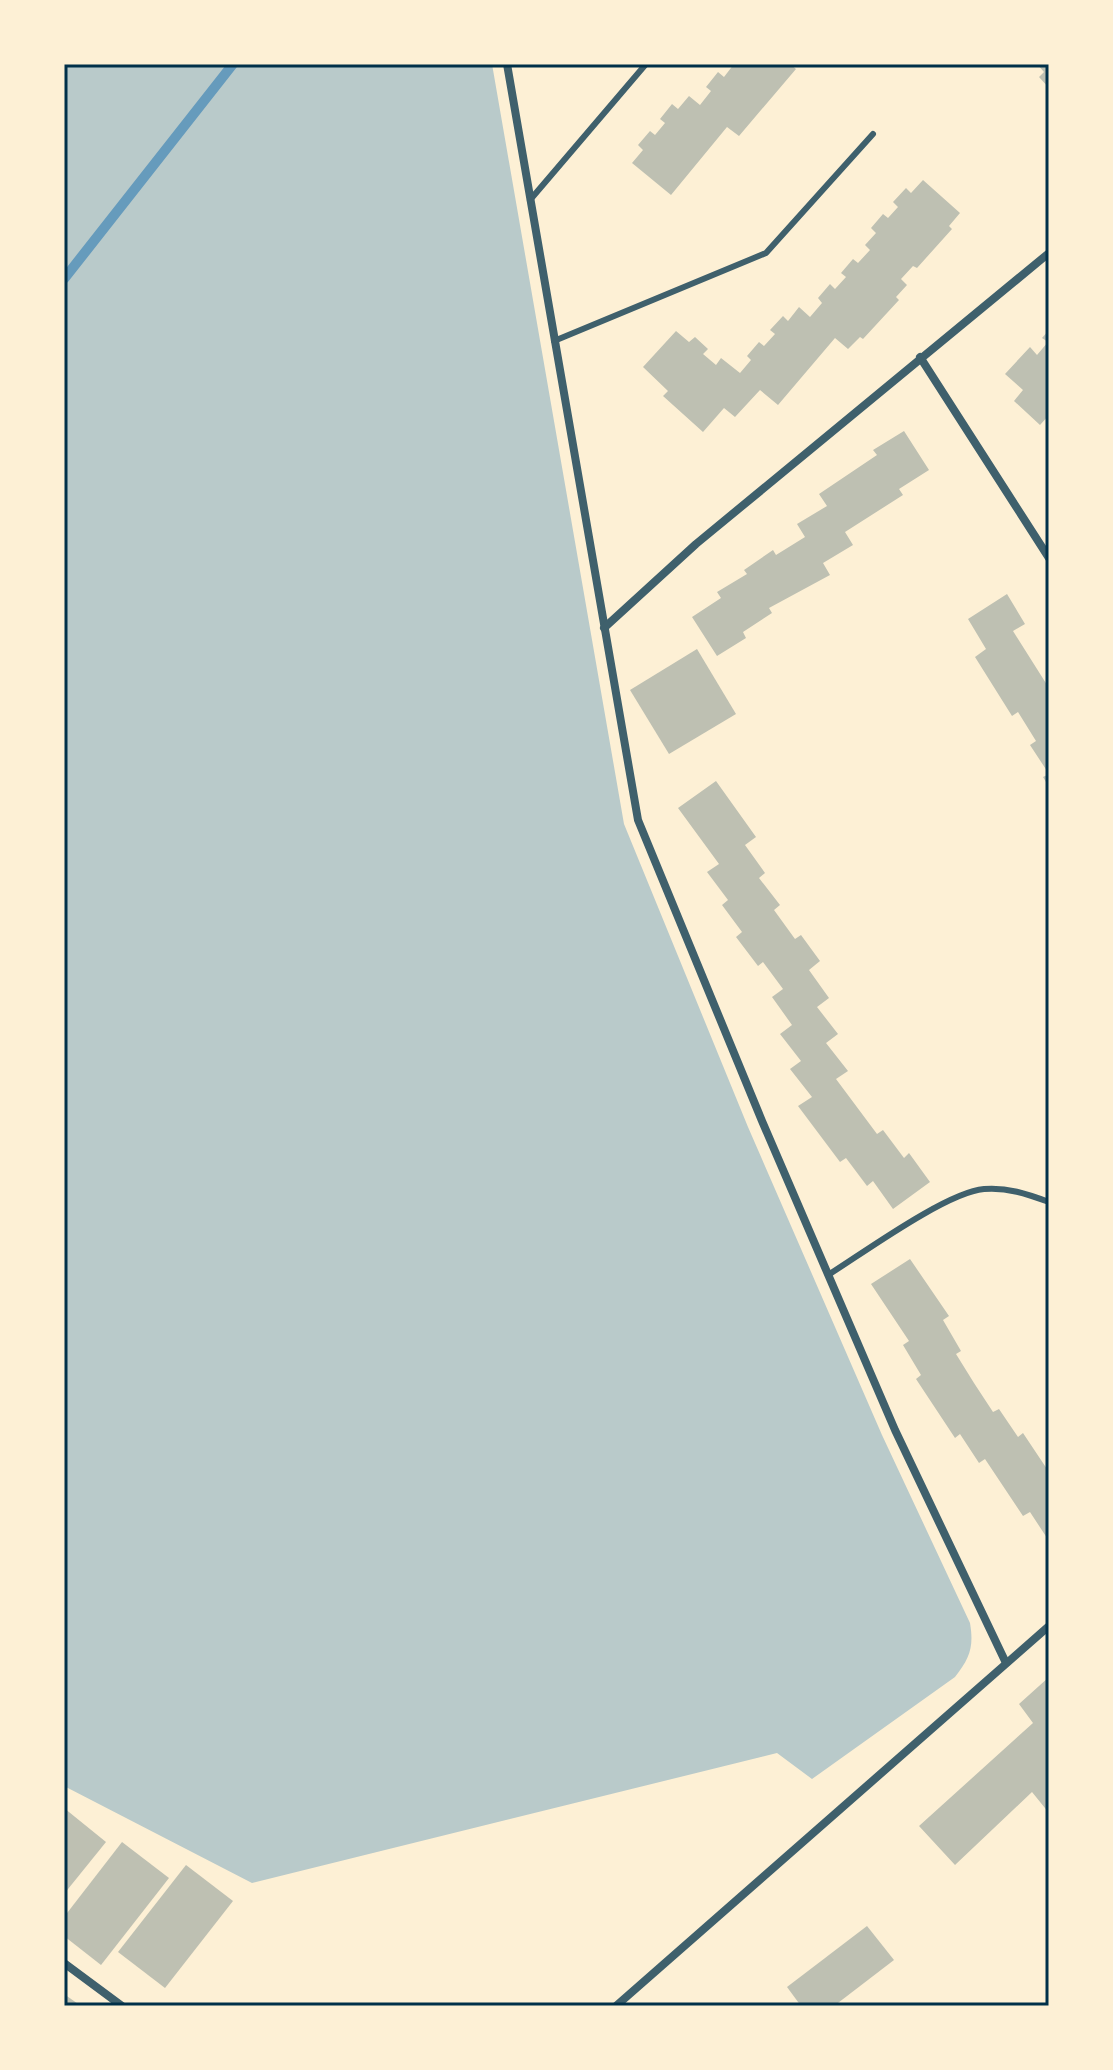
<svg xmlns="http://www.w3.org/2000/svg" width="1113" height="2070" font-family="'PT Sans',sans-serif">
	<rect width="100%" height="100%" fill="#fdf0d5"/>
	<path fill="#b9caca" d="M64,64h428l132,760 124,303 134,308 88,188c4,24 0,35 -15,54l-143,102 -35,-26 -525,130 -188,-97z"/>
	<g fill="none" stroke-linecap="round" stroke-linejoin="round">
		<path stroke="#669bbc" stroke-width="10" d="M64,279l169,-215"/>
	</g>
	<g fill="#bec0b2">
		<path d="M734,64h56l6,5 -57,67 -12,-9 -56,68 -39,-32 11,-13 -5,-5 12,-14 5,4 10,-12 -5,-4 12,-15 6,5 11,-13 11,9 11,-14 -5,-4 12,-15 6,5z"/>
		<path d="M1037,64h12v24l-10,-11 5,-5z"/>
		<path d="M923,180l37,33 -11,13 3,3 -35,39 -4,-2 -12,13 6,6 -11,12 3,3 -36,39 -3,-2 -12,12 -13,-11 -57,67 -18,-15 -25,27 -11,-9 -21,24 -40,-36 5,-5 -25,-24 33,-36 13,11 6,-5 13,12 -5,5 13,11 5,-7 19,15 11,-13 -4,-4 12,-14 5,4 11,-12 -5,-4 13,-14 5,5 11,-14 11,10 12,-14 -4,-5 12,-14 5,5 11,-12 -5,-4 12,-14 5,4 12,-13 -5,-5 11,-12 -5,-5 12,-14 5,4 10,-11 -5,-5 13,-14 5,5z"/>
		<path d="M1049,330v85l-9,10 -26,-24 9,-11 -18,-16 25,-27 7,8 11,-13 -6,-4z"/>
		<path d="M904,431l25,39 -30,19 4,6 -58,37 8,13 -30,18 7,12 -61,33 3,5 -29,19 3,6 -29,18 -25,-39 29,-19 -4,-6 30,-18 -3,-4 29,-20 3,5 29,-18 -8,-13 30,-18 -8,-12 58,-39 -4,-5z"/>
		<path d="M1007,594l18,30 -12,7 36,57v99l-6,-10 6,-3 -19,-29 6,-4 -18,-29 -6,4 -37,-59 11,-8 -18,-30z"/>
		<path d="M697,649l39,65 -67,40 -39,-64z"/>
		<path d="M716,781l40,56 -11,8 20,28 -6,5 21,27 -6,5 21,29 6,-4 19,26 -11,9 20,28 -12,9 21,27 -12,9 22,28 -12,8 41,55 6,-4 21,28 5,-5 21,29 -37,27 -20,-28 -6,5 -21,-28 -6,4 -42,-56 14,-9 -22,-28 11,-8 -21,-27 12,-9 -20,-28 11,-8 -20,-27 -5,4 -22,-29 6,-5 -20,-27 6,-5 -21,-28 12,-8 -41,-56z"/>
		<path d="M910,1259l39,57 -6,4 18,31 -5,3 18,29 19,29 6,-3 19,28 5,-4 26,39v69l-19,-29 -7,4 -38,-57 -6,4 -19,-29 -5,4 -39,-59 5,-4 -18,-30 6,-4 -38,-57z"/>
		<path d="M1049,1677v136l-17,-21 -77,73 -36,-39 114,-103 -14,-19z"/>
		<path d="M64,1808l42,34 -42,52z"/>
		<path d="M122,1842l47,36 -68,87 -37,-29v-19z"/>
		<path d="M186,1865l47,36 -68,87 -47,-36z"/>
		<path d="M867,1926l27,34 -60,46h-33l-14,-19z"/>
		<path d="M64,1994l17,12h-17z"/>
	</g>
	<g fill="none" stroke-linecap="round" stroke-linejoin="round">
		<g stroke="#3f606c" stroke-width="6">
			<path d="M530,200l116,-136"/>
			<path d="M554,341l212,-88 107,-119"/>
			<path d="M828,1275c35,-22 119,-83 156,-86 23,-2 43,5 65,13"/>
		</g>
		<g stroke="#3f606c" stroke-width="8">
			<path d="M507,64l131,756 124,301 133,309 111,233"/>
			<path d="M920,357l129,201"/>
			<path d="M604,628l92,-84 353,-291"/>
			<path d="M64,1963l58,43"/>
			<path d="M616,2006l433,-380"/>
		</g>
	</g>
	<rect width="1113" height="2070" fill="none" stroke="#fdf0d5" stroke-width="132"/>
	<rect x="66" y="66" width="981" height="1938" fill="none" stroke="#003049" stroke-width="3"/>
</svg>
